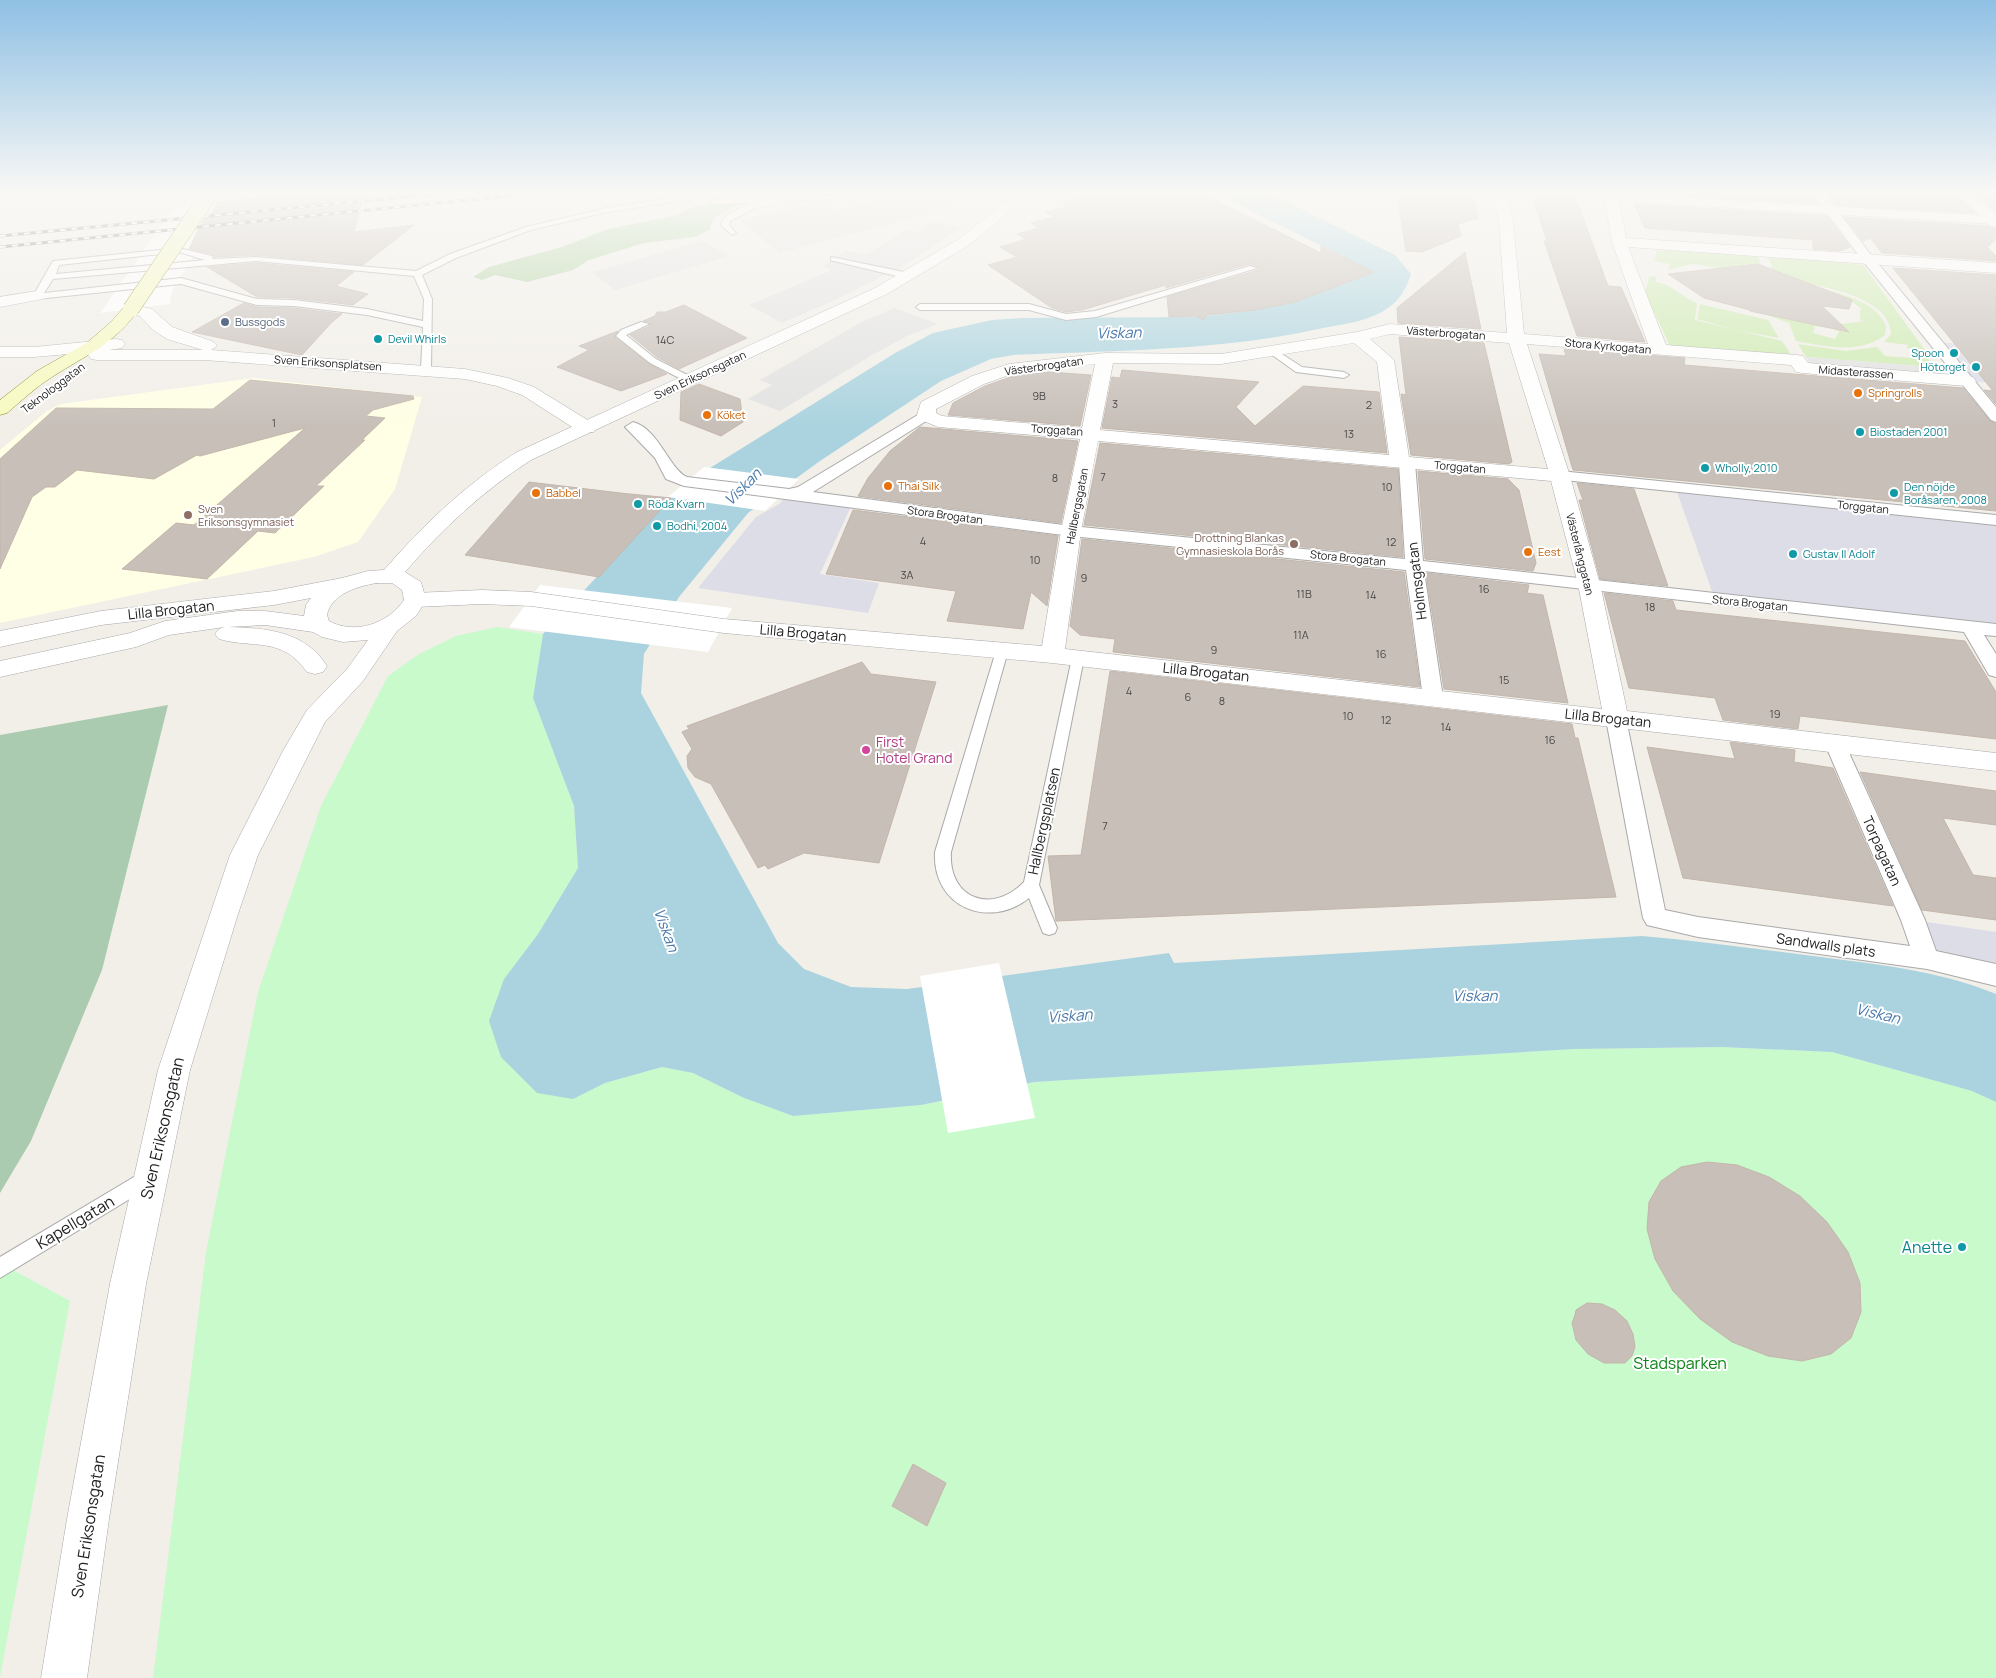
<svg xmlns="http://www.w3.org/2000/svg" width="1996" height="1678" font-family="Manrope,sans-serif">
	<rect width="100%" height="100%" fill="#f2efe9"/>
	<path fill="#ffffe5" d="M253,378l169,19 -27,92 -37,53 -44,15 -314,66v-173l47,-39 14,-7z"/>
	<g fill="#cdebb0">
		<path d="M1670,249l84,5 6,7 -3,13 -65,-10 -24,6 2,-6 -16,-3 3,-10z"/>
		<path d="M1767,255l96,10 62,85 -19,-2 3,-3 -25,-3 7,-8c-1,-42 -86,-50 -118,-57l-2,-13z"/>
		<path d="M1650,276l6,1v5c15,2 26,15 41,21l-2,17 87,21 10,15 -122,-10 -25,-54z"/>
		<path d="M1813,287c26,6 62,13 73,39l-1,9c-26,20 -60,11 -89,6l-7,-18 -19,-7v-4l57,11 -1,5 -11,-2 -2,7 22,6 4,-8 -4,-1 1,-5 28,-4 -4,-1v-10l2,-1 -17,-12z"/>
		<path d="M1700,304l68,16 11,18 -43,-8 -39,-11z"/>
		<path d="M1798,344l48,7 31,-4 8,9 28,2v-4h12l9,13 -128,-10z"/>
	</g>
	<path fill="#add19e" d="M743,202l-29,16 -5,12 -14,7 -51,6 -55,17 -16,10 -46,12 -32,-7 -13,5 -9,-3 16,-10 73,-20 46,-18 70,-14c18,-14 44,-12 65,-13z"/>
	<path fill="#aacbaf" d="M168,705l-66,265 -71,171 -31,52v-458z"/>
	<g fill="#c8facc">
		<path d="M497,627l46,7 -10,64 41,108 4,62 -40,66 -34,45 69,120 32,-16 57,-16 31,6 51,25 49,18 128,-11 113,-23 541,-33 147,-2 110,5 140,39 24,11v576h-1843l53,-426 52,-260 63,-186 67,-130 31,-22 37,-18z"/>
		<path d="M0,1263l70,38 -70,376z"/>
	</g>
	<g fill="#e2e2e2">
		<path d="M913,193h39l2,7 -4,5 -18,8 -152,40 -41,-33 81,-18 13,9z"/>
		<path d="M935,221l26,7 -58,38 -68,34 -53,23 -33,-18 83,-35 -9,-4 17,-12 6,-3 21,3 39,-24 12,2z"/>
		<path d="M702,241l27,15 -114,34 -23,-18z"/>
		<path d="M894,308l44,16 -31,12 -35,19 -92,56 -32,-12 24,-14 -12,-5 102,-58z"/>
		<path d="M1806,357l128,10 7,8 -130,-10z"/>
	</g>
	<g fill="#dddde8">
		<path d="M1936,342l60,5v36l-29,-2z"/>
		<path d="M1676,489l320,31v110l-281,-30z"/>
		<path d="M789,494l64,8 -33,72 59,9 -11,30 -170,-25 58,-71 23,-13z"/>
		<path d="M1913,920l83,12v52l-69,-25z"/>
	</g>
	<path fill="#aad3df" d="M1215,193h53l127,62 16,19c-4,13 -11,26 -23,34 -18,13 -43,16 -65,20 -101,23 -206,22 -310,27l-22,4 -50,22 -121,80 -72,52 -69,84 -35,57 -3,39 137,250 26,26 47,18 56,2 262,-36 5,10 468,-27c57,5 114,13 171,20 61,8 125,14 183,38v108l-24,-11 -140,-39 -110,-5 -147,2 -541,33 -113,23 -128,11 -49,-18 -51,-25 -31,-6 -57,16 -32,16 -36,-6 -36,-36 -12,-36 15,-42 34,-45 40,-66 -4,-62 -41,-108 10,-64 128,-136 39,-30 185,-115 38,-20 59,-13 31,-2 175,-1 41,-5 56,-10 56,-22 2,-17 -9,-6z"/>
	<g fill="#fff">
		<path d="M184,193h49l-60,96 -3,9 1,6 -71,9z"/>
		<path d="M704,467l95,12 -34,32 -97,-14z"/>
		<path d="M540,585l192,23 -24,44 -199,-25z"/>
		<path d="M999,963l36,155 -87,15 -28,-157z"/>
	</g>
	<g fill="#c7bfb8" stroke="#c4b6ab">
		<path d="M311,193h53l-10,39 60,-7 -51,40 -107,-10 -42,2 -2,-3 -23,-5 13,-27 3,-4 5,-1 8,-15z"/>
		<path d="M1101,193h100l120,60v-7l53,26 -79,30 -41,8 -47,5 -4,5 -7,-4 -27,1 -2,-20 91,-27 1,-3 -10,-3 -83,24v-3l-84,25 -16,2 -14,-4 -64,-43 29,-8 -17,-10 26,-8 -9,-5 22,-6 -8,-5 23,-6 -8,-5 22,-5 -6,-4z"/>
		<path d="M1397,193h75l6,25 -20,6 3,12 -39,16 -16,-1z"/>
		<path d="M1531,193h43l34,93 13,1 24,55 -68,-6 -33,-95h3z"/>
		<path d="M1637,193h173l8,11z"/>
		<path d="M1826,193h129l20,20 -140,-8z"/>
		<path d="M1975,193h21v19z"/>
		<path d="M1634,204l193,12 23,31 -10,4 -27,-2v-9l-168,-12z"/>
		<path d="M1844,217l144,9 8,3v10l-9,8 9,9v5l-114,-8 -12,-15 -7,3z"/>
		<path d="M1465,252l16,77 -83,-6 -1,-15z"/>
		<path d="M256,263l98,9 -18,14 32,8 -15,11 -59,-7 -37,-1 -50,-30z"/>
		<path d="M1758,264l94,36 -3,9 -27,-3 27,26 -99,-21v-1l-46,-12 -36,-24z"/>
		<path d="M1893,268l103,7v129l-12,-14 9,1z"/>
		<path d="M244,303l13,4 37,1 48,6 -10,8 -30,33 -110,-23z"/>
		<path d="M684,305l63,33 -68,31 -22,-12 -27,-22 20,-9 -1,-4 -6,-1 12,-5 2,-4h9z"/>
		<path d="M618,331l-3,6 34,27 18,10 -46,17 -64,-24 32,-17 -10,-4z"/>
		<path d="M1399,337l85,6 28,119 -3,2 -98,-9 -10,-61 5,1z"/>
		<path d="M1564,349l121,9 -1,7 279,23 27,33 6,3v87l-423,-41 -34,-116 27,2z"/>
		<path d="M1122,370l137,12 -23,25 19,19 48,-40 76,6 8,61 -285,-25 10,-51 8,1z"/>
		<path d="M1049,372l42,3 -11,51 -132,-11 5,-12 32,-17 31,-11z"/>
		<path d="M250,380l163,16 1,3 -41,11 -7,6 19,2 -23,22h3l-49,46h8l-49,47 -17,-2 -51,48 -85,-10 54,-46 18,2 111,-97 -105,28 -3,-1 -43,24 -77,-9 -22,17h-9l-14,10 -32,72v-110l56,-51 157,1z"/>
		<path d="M699,384l41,15 3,23 -22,14 -41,-16 1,-28z"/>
		<path d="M920,427l158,14 -17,82 -203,-27 10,-18 22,-27z"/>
		<path d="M1100,443l298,26 5,88 -319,-32z"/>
		<path d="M1418,471l90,8 11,11 17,73 -3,8 -108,-12z"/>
		<path d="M529,482l91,11 51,5 -72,79 -134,-22z"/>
		<path d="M1577,483l57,6 34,97 -68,-7 -21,-79h4z"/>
		<path d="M853,510l205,26 -11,70 -16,-14 -8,37 -76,-8 9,-30 -130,-17z"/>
		<path d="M1082,539l322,33 16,115 -307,-35 2,-13 -35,-4 -10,-9z"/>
		<path d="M1426,573l103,12 -2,8 16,2 25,108 -124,-14z"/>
		<path d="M1604,593l69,8 3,9 289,31 31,51v47l-196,-23 -2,13 -75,-9 -8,-22 -86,-10z"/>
		<path d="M862,662l9,12 65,8 -57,181 -75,-10 -36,16 -3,-4 -7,3 -47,-84 -16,-7 -7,-9 -1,-12 5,-7 -10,-17 7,-3 -2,-3z"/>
		<path d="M1110,671l462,53 3,14h3l38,159 -560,24 -8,-65 33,-1z"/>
		<path d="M1730,742l65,8 -1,12 39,6 60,138 -210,-28 -36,-131 88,12z"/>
		<path d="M1860,772l136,19v34l-53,-7 30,57 23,3v42l-74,-10z"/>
		<path d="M1707,1162l30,3 32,12 31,19 27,26 21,30 12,31 1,29 -10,26 -20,16 -29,7 -34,-5 -36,-14 -32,-23 -27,-28 -18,-32 -8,-30 2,-27 12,-21 20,-14z"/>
		<path d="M1587,1303l15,1 13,6 12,11 6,13 2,13 -3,9 -7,7h-21l-16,-9 -12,-14 -4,-17 3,-8 1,-5z"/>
		<path d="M913,1464l33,19 -19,43 -35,-20z"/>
	</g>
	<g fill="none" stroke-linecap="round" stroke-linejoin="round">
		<defs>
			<g id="service">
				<path d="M707,193h23l-123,19 -76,18 -75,28 -34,17 10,24 -1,70 -5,3 -5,-3 2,-42 -56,-12 -73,-9 -37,-1 -76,-21 -144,15 -4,-3 20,-35 126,-13 33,8 1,3 43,-2 160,14 34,-17 76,-27 81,-19zM179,252l26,8 -149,14 3,-9zM256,261l158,15 10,23 -1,22 -56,-12 -73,-9 -37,-1 -76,-21 -137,15 9,-14z"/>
				<path d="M863,193l31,1 -4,2 -129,6v3l-31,16 -1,4 7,8 -4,2 -11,-10c3,-13 21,-17 32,-22l-39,1 -4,-2 4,-2z"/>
				<path d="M831,257l78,16 4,3 -4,3 -75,-18h-3z"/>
				<path d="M1250,266l7,2 -161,49 -30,3 -37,-10h-109l-4,-3 4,-3h109l37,10 29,-3z"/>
				<path d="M641,322l8,2 -23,11 30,24 37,19v4h-6l-37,-19 -34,-27 5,-6z"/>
				<path d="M1271,347l31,20 42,5 5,3 -5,3 -48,-6 -28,-20v-4z"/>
				<path d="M1002,647l6,4 -57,201c-3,47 41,63 73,30l48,-224 6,-4 5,1 1,3 -45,227 18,43 -2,5 -6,2 -6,-2 -14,-35c-40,32 -97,9 -94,-46l61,-201z"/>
				<path d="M149,1168l7,3 2,6 -2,6 -156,95v-21z"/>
			</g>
			<g id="pedestrian">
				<path d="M1812,193h12l47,62 125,152v15l-5,-2 -128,-159z"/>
				<path d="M926,410l8,5 -3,3 -118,74 258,34 334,33 -6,-96 8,-5 8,5 8,98 573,63v12l-12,-1 12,19v23l-7,-2 -25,-43 -540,-61 19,127 -3,5 -7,2 -7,-2 -3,-5 -17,-128 -335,-34 -387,-50 -18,-7 -11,-21 -30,-31 8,-5c26,7 36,47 54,55l102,12 9,-2z"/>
				<path d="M1560,471l436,44v10l-442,-46 -2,-3z"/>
				<path d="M1616,712l7,2 3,5 39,191 33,7 212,29 -9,-26 -76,-176 3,-5 7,-2 7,2 3,5 80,176 11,31 60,13v22l-69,-17 -229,-32 -51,-12 -4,-7 -37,-199 3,-5z"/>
			</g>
			<g id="minor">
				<path d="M1491,193h14l8,29 11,112 124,10 -36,-102 -8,-46 2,-3 390,23v8h-3l-374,-23 7,37 370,25v10l-368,-26 38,98 131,10 6,1 5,7 159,13 6,1 3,4 -3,4 -6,1 -165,-13 -6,-1 -5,-7 -264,-21 43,132 30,108 27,127 369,42v18l-944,-108 -328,-30 -193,-27 -49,-2 -67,3 -8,-2 -3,-5 3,-5 8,-2 67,-3 49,2 193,27 318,27 19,-115 19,-92 -142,-12 -19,-8 -2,-4 4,-13 51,-26 37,-12 96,-11 116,1 136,-22 33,-8 117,9 -8,-111zM1390,334l119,9 39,126 -139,-12 -15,-97 -24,-21zM1354,343l23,19 12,93 -289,-25 13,-67 108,1zM1095,364l-13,64 -140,-12 -6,-3v-4l48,-25 28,-10zM1098,441l453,40 27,103 24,125 -537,-60 16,-118z"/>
				<path d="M37,291l8,5 -2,3 -43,8v-10z"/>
				<path d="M131,304l21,5 20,18 42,15 3,4 -6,4 254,19 43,9 26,9 60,37 2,4 -2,4h-14l-58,-37 -25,-9 -32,-7 -261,-19h-107l-6,-1 -3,-4 3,-3 -57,5h-34v-10h34l82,-8 6,1 3,4 -3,4 -13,2h94l-36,-11 -14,-9 -13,-14 -15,-4 -2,-3 2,-3z"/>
			</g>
			<g id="tertiary">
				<path d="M1016,193h16l-63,52 -82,49 -356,166c-48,31 -89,69 -126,112l16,10 5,18 -10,16 -19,15 -34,50 -38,41 -67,133 -20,59 -48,156 -44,214 -37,235 -22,159h-46l26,-159 43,-235 48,-214 72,-215 54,-106 23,-39 40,-41 21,-29 -25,2 -21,-5 -9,-5 -48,-7 -37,2c38,1 77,4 99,39l-4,6 -8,2 -8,-2c-25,-36 -53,-23 -88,-33l-4,-5 4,-5 6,-2 -56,8 -33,12 -136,30v-16l130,-28 35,-12 73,-10h27l39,5 2,-11 5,-7 -37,7 -173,20 -101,22v-16l101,-20 173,-20 68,-13 26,-7 16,-1c40,-46 82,-86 133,-118l358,-164 84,-49zM377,583h15l10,7 2,10c-16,24 -50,35 -75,21l-2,-6c4,-21 31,-29 50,-32z"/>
				<path d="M1957,193h15l24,22v12l-5,-1z"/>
			</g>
			<path id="secondary" d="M131,304l8,5c-24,35 -53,46 -87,68 -16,10 -31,24 -45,36l-7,2v-15l37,-29 51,-29 24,-21 13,-15z"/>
		</defs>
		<use href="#service" stroke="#a9a9a9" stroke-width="2"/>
		<use href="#pedestrian" stroke="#a9a9a9" stroke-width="2"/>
		<use href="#minor" stroke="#a9a9a9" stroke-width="1"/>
		<use href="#tertiary" stroke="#a9a9a9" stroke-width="1"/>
		<use href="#secondary" stroke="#707d05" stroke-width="1"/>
		<use href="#service" fill="#fff" fill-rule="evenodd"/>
		<use href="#pedestrian" fill="#fff" fill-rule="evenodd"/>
		<use href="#minor" fill="#fff" fill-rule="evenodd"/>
		<use href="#tertiary" fill="#fff" fill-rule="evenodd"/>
		<use href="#secondary" fill="#f7fabf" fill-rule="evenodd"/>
		<defs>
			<g id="rail">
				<path d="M0,236l447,-43"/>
				<path d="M0,247l538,-54"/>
			</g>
		</defs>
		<use href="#rail" stroke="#707070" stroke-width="3"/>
		<use href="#rail" stroke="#fff" stroke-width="2" stroke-dasharray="6" stroke-linecap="butt"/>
		<defs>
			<path id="service-bridge" d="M759,203l36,-8"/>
			<path id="secondary-bridge" d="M131,309l79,-116"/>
		</defs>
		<use href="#service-bridge" stroke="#a9a9a9" stroke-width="10" stroke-linecap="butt"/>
		<use href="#secondary-bridge" stroke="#707d05" stroke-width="17" stroke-linecap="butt"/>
		<use href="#service-bridge" stroke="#fff" stroke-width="9"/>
		<use href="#secondary-bridge" stroke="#f7fabf" stroke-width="16"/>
	</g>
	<linearGradient id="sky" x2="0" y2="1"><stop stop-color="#8fc0e4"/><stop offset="0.45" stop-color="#f9f8f5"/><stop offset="1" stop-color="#f9f8f5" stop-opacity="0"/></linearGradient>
	<rect width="1996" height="428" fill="url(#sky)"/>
	<circle fill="#5c6f8a" stroke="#fff" stroke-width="2" cx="225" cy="322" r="5"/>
	<g fill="#0f9aa8" stroke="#fff" stroke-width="2">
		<circle cx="378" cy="339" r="5"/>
		<circle cx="1954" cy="353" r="5"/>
		<circle cx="1976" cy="367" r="5"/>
		<circle cx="1860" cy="432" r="5"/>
		<circle cx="1705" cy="468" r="5"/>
		<circle cx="1894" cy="493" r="5"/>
		<circle cx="638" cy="504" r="5"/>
		<circle cx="657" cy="526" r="5"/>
		<circle cx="1793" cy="554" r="5"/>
		<circle cx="1962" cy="1247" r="5"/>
	</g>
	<g fill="#e8710a" stroke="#fff" stroke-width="2">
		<circle cx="1858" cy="393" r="5"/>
		<circle cx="707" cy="415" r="5"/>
		<circle cx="888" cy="486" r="5"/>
		<circle cx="536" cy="493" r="5"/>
		<circle cx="1528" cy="552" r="5"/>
	</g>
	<g fill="#8d6e63" stroke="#fff" stroke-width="2">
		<circle cx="188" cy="515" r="5"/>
		<circle cx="1294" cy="544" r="5"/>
	</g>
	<circle fill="#d1479c" stroke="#fff" stroke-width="2" cx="866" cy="750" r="5"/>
	<g text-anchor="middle" stroke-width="4" stroke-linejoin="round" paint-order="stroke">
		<g font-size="11" fill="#4e5e75" stroke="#fff" text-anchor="start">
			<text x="235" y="326">Bussgods</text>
		</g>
		<g font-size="11" fill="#222" stroke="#fff">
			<text transform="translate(1446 333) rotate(4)" y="4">Västerbrogatan</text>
			<text transform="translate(1608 346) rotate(5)" y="4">Stora Kyrkogatan</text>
			<text transform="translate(328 363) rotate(4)" y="4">Sven Eriksonsplatsen</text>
			<text transform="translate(1044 366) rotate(-8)" y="4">Västerbrogatan</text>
			<text transform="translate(1856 372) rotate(4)" y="4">Midasterassen</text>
			<text transform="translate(700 375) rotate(-25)" y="4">Sven Eriksonsgatan</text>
			<text transform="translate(53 388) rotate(-37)" y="4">Teknologgatan</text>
			<text transform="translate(1057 430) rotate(4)" y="4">Torggatan</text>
			<text transform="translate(1460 467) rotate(5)" y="4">Torggatan</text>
			<text transform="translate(1077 506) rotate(-79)" y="4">Hallbergsgatan</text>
			<text transform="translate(1863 507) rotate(6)" y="4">Torggatan</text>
			<text transform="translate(945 515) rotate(8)" y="4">Stora Brogatan</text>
			<text transform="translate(1580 554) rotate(76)" y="4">Västerlånggatan</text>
			<text transform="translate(1348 558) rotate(6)" y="4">Stora Brogatan</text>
			<text transform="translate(1750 603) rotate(6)" y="4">Stora Brogatan</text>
		</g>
		<g font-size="11" fill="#0d838f" stroke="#fff" text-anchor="start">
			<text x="388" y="343">Devil Whirls</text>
			<text x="1944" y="357" text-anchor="end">Spoon</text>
			<text x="1966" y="371" text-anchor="end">Hötorget</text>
			<text x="1870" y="436">Biostaden 2001</text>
			<text x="1715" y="472">Wholly, 2010</text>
			<text x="1904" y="491">Den nöjde<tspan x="1904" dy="13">Boråsaren, 2008</tspan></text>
			<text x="648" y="508">Röda Kvarn</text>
			<text x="667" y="530">Bodhi, 2004</text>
			<text x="1803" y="558">Gustav II Adolf</text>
		</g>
		<g font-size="11" fill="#4b4948">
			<text x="665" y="344">14C</text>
			<text x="1039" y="400">9B</text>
			<text x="1115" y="408">3</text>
			<text x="1369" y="409">2</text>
			<text x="274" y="427">1</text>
			<text x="1349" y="438">13</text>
			<text x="1103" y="481">7</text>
			<text x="1055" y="482">8</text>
			<text x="1387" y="491">10</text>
			<text x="923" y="545">4</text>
			<text x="1391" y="546">12</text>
			<text x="1035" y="564">10</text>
			<text x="907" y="579">3A</text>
			<text x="1084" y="582">9</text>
			<text x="1484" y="593">16</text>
			<text x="1304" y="598">11B</text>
			<text x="1371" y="599">14</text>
			<text x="1650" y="611">18</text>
			<text x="1301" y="639">11A</text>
			<text x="1214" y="654">9</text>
			<text x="1381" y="658">16</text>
			<text x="1504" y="684">15</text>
			<text x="1129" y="695">4</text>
			<text x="1188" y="701">6</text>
			<text x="1222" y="705">8</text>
			<text x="1775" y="718">19</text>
			<text x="1348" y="720">10</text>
			<text x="1386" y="724">12</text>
			<text x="1446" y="731">14</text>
			<text x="1550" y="744">16</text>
			<text x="1105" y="830">7</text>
		</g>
		<g font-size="11" fill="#c56008" stroke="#fff" text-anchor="start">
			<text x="1868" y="397">Springrolls</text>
			<text x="717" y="419">Köket</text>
			<text x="898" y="490">Thai Silk</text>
			<text x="546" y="497">Babbel</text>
			<text x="1538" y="556">Eest</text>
		</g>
		<g font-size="11" fill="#785e54" stroke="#fff" text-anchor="start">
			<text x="198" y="513">Sven<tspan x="198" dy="13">Eriksonsgymnasiet</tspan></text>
			<text x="1284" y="542" text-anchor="end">Drottning Blankas<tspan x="1284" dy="13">Gymnasieskola Borås</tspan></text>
		</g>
		<g font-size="14" fill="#222" stroke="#fff">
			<text transform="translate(1417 581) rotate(-97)" y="5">Holmsgatan</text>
			<text transform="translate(171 610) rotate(-6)" y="5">Lilla Brogatan</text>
			<text transform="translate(803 633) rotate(5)" y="5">Lilla Brogatan</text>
			<text transform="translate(1206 672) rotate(6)" y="5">Lilla Brogatan</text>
			<text transform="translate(1608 718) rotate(6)" y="5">Lilla Brogatan</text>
			<text transform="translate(1044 821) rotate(-78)" y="5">Hallbergsplatsen</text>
			<text transform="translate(1882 851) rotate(66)" y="5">Torpagatan</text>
			<text transform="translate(1826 945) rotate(8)" y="5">Sandwalls plats</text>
		</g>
		<g font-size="14" fill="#b23c85" stroke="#fff" text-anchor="start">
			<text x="876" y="747">First<tspan x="876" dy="16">Hotel Grand</tspan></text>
		</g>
		<g font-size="15" font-style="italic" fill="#4a7aab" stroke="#fff">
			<text transform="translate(1119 333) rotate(-1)" y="5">Viskan</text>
			<text transform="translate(743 487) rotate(-45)" y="5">Viskan</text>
			<text transform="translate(666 930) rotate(70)" y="5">Viskan</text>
			<text x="1475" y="1001">Viskan</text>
			<text transform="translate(1878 1014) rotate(13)" y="5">Viskan</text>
			<text transform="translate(1070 1016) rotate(-4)" y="5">Viskan</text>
		</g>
		<g font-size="16" fill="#222" stroke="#fff">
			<text transform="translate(162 1128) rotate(-77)" y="6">Sven Eriksonsgatan</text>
			<text transform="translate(75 1222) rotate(-31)" y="6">Kapellgatan</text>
			<text transform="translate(88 1526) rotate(-81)" y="6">Sven Eriksonsgatan</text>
		</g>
		<g font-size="16" fill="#0d838f" stroke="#fff" text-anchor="end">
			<text x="1952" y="1253">Anette</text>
		</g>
		<g font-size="16" fill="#0c8416" stroke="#fff">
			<text x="1680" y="1369">Stadsparken</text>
		</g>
	</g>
</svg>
